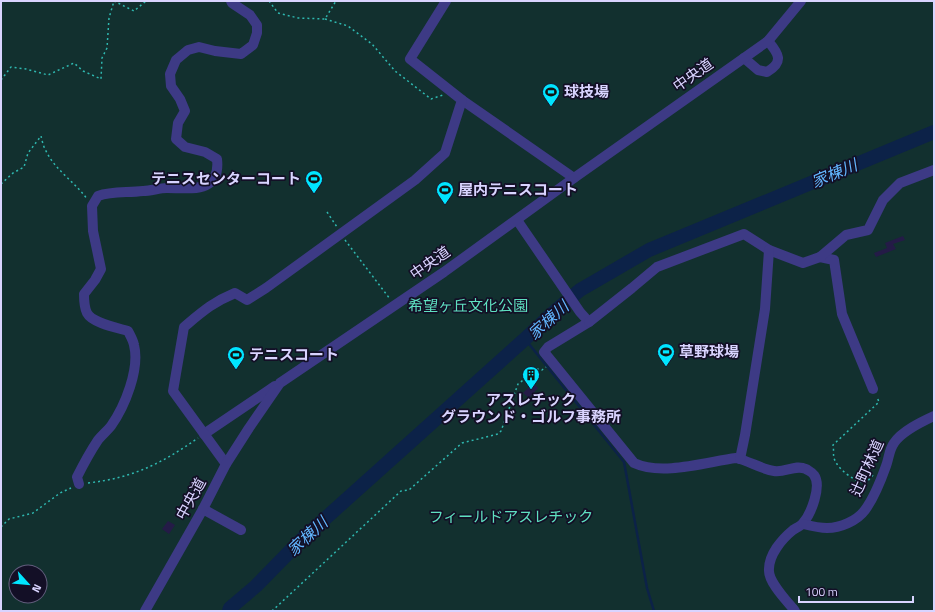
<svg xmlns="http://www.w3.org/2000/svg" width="935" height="612" font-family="'Titillium Web','Noto Sans JP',sans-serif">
	<rect width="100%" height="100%" fill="#130f26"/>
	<path fill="#12302f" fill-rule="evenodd" d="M1,1h933v610h-933zM16,572h24v24h-24z"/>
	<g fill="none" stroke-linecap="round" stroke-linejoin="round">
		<path stroke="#0c2248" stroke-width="2.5" d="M525,339l99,123 23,126 7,23"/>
		<path stroke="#0c2248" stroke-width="14" d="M229,611l1,-3 26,-22 43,-44 226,-203 30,-28 25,-21 69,-40 285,-118"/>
	</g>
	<g fill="#241b47">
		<path d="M903,236l2,4 -12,4 3,5 -20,8 -2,-4 13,-5 -2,-5z"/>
		<path d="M533,383l5,5 -9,10 -6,-5z"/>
		<path d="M168,521l7,4 -6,9 -7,-5z"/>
	</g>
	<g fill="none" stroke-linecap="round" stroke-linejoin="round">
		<g stroke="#2fb8b0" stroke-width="1.5" stroke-dasharray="2 3" stroke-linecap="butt">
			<path d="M114,1l20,10 12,-10"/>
			<path d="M269,1l9,12 20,5 27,1 11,-18"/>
			<path d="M325,19l23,7 24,18 23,27 36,28 12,-4"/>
			<path d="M1,80l10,-13 15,2 22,6 26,-12 9,8 18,8 1,-21 5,-10 2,-30 5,-17"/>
			<path d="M1,184l12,-11 11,-6 4,-14 13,-17c1,4 2,10 5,15 9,19 29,31 41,48"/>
			<path d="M327,212l10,15"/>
			<path d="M345,240l45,59"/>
			<path d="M873,475l-7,8c-11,-1 -29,-14 -32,-25 -1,-4 0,-9 -1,-13l46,-43 -2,-5"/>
			<path d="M88,483c44,-5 73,-19 110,-45"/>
			<path d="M1,527l8,-8 24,-6 27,-20 11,-5"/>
			<path d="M272,611l129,-120 8,-1 53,-47 36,-9 3,-3 17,-47 20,-15 4,1 4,-3"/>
		</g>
		<g stroke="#3d3a85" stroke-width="10">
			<path d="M744,58l14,12 9,2c17,-10 12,-18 1,-31"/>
			<path d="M462,100l112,78"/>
			<path d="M517,220l63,92 9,10 -41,25 -4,5 90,111c28,13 72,-1 102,-5 13,3 25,11 38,13 11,2 21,-7 32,-2 3,2 6,3 8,6 8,11 -3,39 -11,48 -2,3 -7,5 -10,7 -11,9 -25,25 -24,41 0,12 18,30 26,40"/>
			<path d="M820,257l14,3 8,54 31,75"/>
			<path d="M589,322l43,-34 25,-21 87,-33 25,16 34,13 17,-6 26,-22 22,-5 15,-30 17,-17 34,-13"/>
			<path d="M204,434l71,-48"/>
			<path d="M740,459l5,-24 20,-126 4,-59"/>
			<path d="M226,464l-53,-73 11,-64c18,-15 29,-25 51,-34l12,7 19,-12 149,-108 30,-27 17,-53 -52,-41 36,-58"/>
			<path d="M79,484l-2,-7c6,-12 13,-25 21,-37 4,-5 9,-9 13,-14 14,-20 29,-57 23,-81 -1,-5 -4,-10 -6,-14 -10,-3 -36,-8 -41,-18 -3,-6 -3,-12 -3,-19l11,-14 6,-11 -8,-38 -1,-25 6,-10c14,-5 29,-3 45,-5 8,0 16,-3 24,-3 23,0 54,6 50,-29l-12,-7 -20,-5 -9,-8 2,-16 7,-12 -5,-12 -9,-13 -1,-12 6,-14 12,-10 11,-3 16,4 26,3 12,-9 4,-12v-8l-7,-10 -18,-12 -1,-2"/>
			<path d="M203,509l38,21"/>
			<path d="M803,524c8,2 16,4 24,4 13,0 30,-7 38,-18 9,-12 16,-30 21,-44 3,-8 3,-16 8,-23 8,-12 27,-21 40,-27"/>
			<path d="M145,611l58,-102 23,-45 23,-36 31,-45 164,-111 130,-94 194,-137 33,-40"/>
		</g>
	</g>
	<defs>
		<symbol id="stadium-pin" viewBox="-11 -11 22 30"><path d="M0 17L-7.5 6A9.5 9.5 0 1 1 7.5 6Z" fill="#00e5ff" stroke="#130f26"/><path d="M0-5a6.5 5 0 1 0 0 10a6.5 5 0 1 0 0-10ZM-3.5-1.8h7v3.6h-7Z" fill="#111"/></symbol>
		<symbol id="building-pin" viewBox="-11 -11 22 30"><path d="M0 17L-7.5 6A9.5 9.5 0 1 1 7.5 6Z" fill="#00e5ff" stroke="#130f26"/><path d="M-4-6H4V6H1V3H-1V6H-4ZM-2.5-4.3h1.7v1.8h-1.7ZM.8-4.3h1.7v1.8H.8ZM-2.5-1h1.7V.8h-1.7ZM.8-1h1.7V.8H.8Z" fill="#111"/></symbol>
	</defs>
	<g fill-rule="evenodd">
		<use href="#stadium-pin" x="541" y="82" width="20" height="27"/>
		<use href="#stadium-pin" x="304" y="169" width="20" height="27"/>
		<use href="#stadium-pin" x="435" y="180" width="20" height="27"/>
		<use href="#stadium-pin" x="656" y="342" width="20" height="27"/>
		<use href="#stadium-pin" x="226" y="345" width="20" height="27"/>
		<use href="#building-pin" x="521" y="365" width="20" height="27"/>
	</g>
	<g text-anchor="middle" stroke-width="3.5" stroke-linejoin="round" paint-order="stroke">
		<g font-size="15" fill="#d9d4ff" stroke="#130f26">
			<text transform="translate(693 75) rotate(-35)" y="5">中央道</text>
			<text transform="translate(430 263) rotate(-35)" y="5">中央道</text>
			<text transform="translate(867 468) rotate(-66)" y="5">辻町林道</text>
			<text transform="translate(191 499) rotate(-61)" y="5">中央道</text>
		</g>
		<g font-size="15" font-weight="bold" fill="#d9d4ff" stroke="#130f26" text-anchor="start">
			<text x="564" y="97">球技場</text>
			<text x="301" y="184" text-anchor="end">テニスセンターコート</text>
			<text x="458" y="195">屋内テニスコート</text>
			<text x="679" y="357">草野球場</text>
			<text x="249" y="360">テニスコート</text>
			<text x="531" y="405" text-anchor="middle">アスレチック<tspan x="531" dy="17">グラウンド・ゴルフ事務所</tspan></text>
		</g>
		<g font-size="15" fill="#5fe0c0" stroke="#130f26">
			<text x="468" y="311">希望ヶ丘文化公園</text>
			<text x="511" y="522">フィールドアスレチック</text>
		</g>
		<g font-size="16" font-style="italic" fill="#62b6ff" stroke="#130f26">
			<text transform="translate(834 173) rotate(-23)" y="6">家棟川</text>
			<text transform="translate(548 320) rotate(-42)" y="6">家棟川</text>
			<text transform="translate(307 536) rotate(-43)" y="6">家棟川</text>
		</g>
	</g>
	<rect width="935" height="612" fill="none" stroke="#d9d4ff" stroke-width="4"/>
	<g transform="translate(28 584) rotate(117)"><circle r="19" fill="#130f26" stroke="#625e7d"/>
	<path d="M0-3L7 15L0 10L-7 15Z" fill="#00e5ff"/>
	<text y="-6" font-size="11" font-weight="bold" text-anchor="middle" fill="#d9d4ff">N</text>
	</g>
	<path d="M799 596v6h114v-6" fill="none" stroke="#d9d4ff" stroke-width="2"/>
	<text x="805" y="596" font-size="12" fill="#d9d4ff" stroke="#130f26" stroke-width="3" paint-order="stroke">100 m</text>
</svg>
